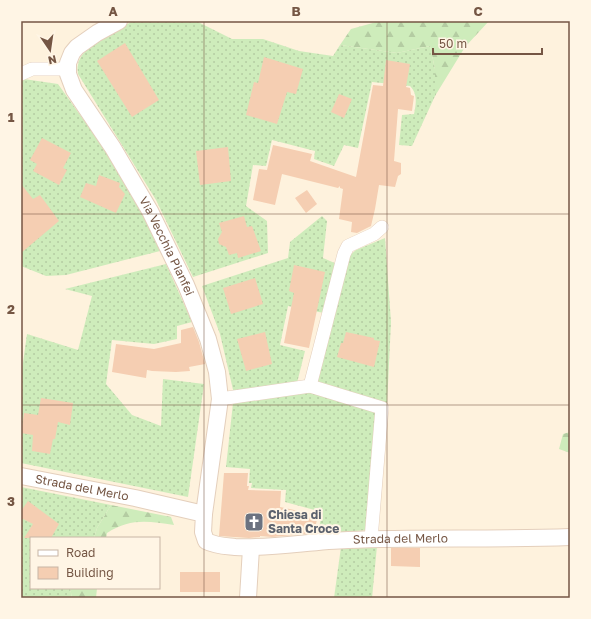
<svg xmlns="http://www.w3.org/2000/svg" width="591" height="619" font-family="'Golos Text',sans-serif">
	<defs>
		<pattern id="forest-firs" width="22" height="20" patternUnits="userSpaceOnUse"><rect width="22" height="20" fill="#ceecbb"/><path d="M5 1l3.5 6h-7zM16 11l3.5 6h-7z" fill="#b4cca2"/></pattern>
		<pattern id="garden-dots" width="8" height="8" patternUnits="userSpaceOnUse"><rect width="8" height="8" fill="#ceecbb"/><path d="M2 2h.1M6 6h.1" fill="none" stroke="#b4cca2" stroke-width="1.8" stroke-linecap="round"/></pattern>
	</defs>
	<rect width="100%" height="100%" fill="#fef2dd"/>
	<g fill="url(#forest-firs)">
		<path d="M380,21h109l-24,26 -30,49v-27l-5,-23 -33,7 -57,-8 11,-16z"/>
		<path d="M570,432v21l-11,-4 4,-15z"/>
		<path d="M111,505l60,12 3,8c-26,-4 -44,-7 -67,8l-1,5h-12l3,-10z"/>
		<path d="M70,588h27l-1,10h-24z"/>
	</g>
	<g fill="url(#garden-dots)">
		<path d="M133,21h63l36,18h31l36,12 34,5 7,-11 57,8 33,-7 5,23v27l-23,50 -13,-1 3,-30 12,-1c2,-10 4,-20 -4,-28l-38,-4 -14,66 -14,-3 -10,21 -20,-7 1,-8 -43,-11 -6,26 -13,-1 -7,41 21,15 1,32 -75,24 -37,-77 -78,-126c0,-2 -1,-6 0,-9 3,-20 39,-35 55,-44z"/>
		<path d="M24,79l34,5 45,63 41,66 16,38 -94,24 -20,1 -25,-10v-186z"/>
		<path d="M322,216l5,5 -4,37 14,6 -13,49 -36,-7 -8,39 25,6 -8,32 -63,11 -14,-60 -18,-48 86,-28 2,-16z"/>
		<path d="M385,238l6,84 -4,83 -71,-22 34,-128 6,-5z"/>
		<path d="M166,264l26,58 -15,4v13l-23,5 -42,-4 -6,44 26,31 29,11 2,-47 41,5 -16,113 -167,-34v-86l6,-43 51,16 14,-54 -27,-7z"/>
		<path d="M310,392l67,18 -9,120 -50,4 4,-22 -37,-10 1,-12 -35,-2 1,-5h-3l1,-14 -24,-2 7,-64z"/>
		<path d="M21,487l90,18 -14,23 -3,10h-63v50h39l2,10h-51z"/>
		<path d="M377,546l-5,52h-38l7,-51z"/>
	</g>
	<g fill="#f5ceb2">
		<path d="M125,43l34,57 -27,17 -35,-56z"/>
		<path d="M264,57l39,12 -7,25 -9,-2 -10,32 -31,-9 8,-33 4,1z"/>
		<path d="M386,60l24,4 -4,23 4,1 1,7 3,1 -2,15 -14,-2 -4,52 7,2v11l-3,2 -3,11 -16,-2 -4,24 -4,17 -14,7 -6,-1 1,-10 -13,-3 4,-30 -3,-1v-2l-2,2 -56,-14 -7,31 -22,-5 6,-31 8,1 6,-25 39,9 -2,7 46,16 17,-92 10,1z"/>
		<path d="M339,94l13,5 -8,19 -13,-6z"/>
		<path d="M42,138l29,15 -8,15 4,2 -8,15 -26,-14 4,-7 -7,-4z"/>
		<path d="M228,147l3,34 -31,4 -4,-34z"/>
		<path d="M99,175l21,8 -1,4 6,7 -9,19 -36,-16 6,-14 10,3z"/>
		<path d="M21,184l12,15 7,-4 19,26 -38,32z"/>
		<path d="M307,190l10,14 -11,9 -11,-15z"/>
		<path d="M244,216l3,11 5,-1 9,25 -23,7 -1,-5 -8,2 -3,-8 -7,-3 -1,-5 4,-7 -3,-9z"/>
		<path d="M294,265l31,7 -16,76 -25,-5 10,-50 -5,-2z"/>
		<path d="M255,278l8,26 -32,10 -8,-26z"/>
		<path d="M193,327l6,15 6,22 -16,3 1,4 -14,1 -24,-1 -5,-1 -1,8 -34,-6 4,-28 38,5 27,-6v-13z"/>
		<path d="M265,332l7,32 -26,7 -9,-32z"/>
		<path d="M346,332l28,6v2l6,1 -6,26 -37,-10 4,-14h2z"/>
		<path d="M41,398l32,5 -3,22 -12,-3 -3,17h-2l-3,15 -18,-3 1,-16 -12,-2 3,-20 14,2z"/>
		<path d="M224,473h24l-1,13h2l-1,4 33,1 -1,16 38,8 -4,18 -42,4 -12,-1v1l-11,1 -30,-2z"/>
		<path d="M28,501l31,23 -8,14h-27l9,-14 -12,-6v-7z"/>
		<path d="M391,548h29v19l-29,-1z"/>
		<rect x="180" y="572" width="40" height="20"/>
	</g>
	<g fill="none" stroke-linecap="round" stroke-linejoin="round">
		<defs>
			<g id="minor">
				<path d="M21,74l11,-5h36"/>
				<path d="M310,386l72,22 -11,131"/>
				<path d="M220,399l90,-13 34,-132 4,-8 26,-12 8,-7"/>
			</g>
			<g id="tertiary">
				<path id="s1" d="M119,21l-22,12 -20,14 -5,6 -4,10v11l6,16 39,58 37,63 36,74 22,54 9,33 3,27 -16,115"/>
				<path id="s2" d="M21,476l114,22 69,16 -1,18 3,9c10,5 19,5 29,6 38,2 75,-6 113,-7 74,-3 148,0 222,-3"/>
				<path d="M248,598l3,-50"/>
			</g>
		</defs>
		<use href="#minor" stroke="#e4cfbc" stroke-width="14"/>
		<use href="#tertiary" stroke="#e4cfbc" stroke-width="18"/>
		<use href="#minor" stroke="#fff" stroke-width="13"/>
		<use href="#tertiary" stroke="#fff" stroke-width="16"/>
	</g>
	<path fill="none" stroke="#755644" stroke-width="1" stroke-opacity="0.55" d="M204,21v577M387,21v577M21,214h549M21,405h549"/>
	<defs>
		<symbol id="church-square" viewBox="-11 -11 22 22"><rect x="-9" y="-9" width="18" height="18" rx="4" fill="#6b7280" stroke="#fff5e5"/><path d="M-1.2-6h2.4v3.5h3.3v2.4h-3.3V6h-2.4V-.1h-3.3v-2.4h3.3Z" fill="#fff"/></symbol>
	</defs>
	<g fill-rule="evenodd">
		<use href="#church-square" x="243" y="511" width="22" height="22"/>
	</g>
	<g text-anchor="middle" stroke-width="4" stroke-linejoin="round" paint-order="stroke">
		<g font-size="12" fill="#755644" stroke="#fff5e5">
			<text dy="4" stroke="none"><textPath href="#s1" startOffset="278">Via Vecchia Pianfei</textPath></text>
			<text dy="4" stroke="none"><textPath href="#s2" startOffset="62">Strada del Merlo</textPath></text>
			<text dy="4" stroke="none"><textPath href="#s2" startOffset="410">Strada del Merlo</textPath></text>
		</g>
		<g font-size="12" font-weight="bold" fill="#5b616d" stroke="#fff5e5" text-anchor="start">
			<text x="268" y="519">Chiesa di<tspan x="268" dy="14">Santa Croce</tspan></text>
		</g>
	</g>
	<rect width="591" height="619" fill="none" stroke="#fff5e5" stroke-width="44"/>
	<rect x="30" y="537" width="130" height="52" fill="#fff5e5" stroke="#c8b5a5"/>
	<rect x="38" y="550" width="20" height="6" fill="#ffffff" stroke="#c8b5a5"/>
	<text x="66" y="557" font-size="12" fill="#755644">Road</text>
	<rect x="38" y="567" width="20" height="12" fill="#f5ceb2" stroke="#c8b5a5"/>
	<text x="66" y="577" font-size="12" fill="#755644">Building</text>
	<g transform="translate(50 50) rotate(167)" stroke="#fff5e5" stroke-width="3" paint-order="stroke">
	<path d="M0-3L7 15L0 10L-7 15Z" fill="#755644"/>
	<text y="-6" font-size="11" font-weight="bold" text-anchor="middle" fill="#755644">N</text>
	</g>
	<path d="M433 48v6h109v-6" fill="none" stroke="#755644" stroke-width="2"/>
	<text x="439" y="48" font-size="12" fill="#755644" stroke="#fff5e5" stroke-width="3" paint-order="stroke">50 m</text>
	<rect x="22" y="22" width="547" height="575" fill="none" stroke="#755644" stroke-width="1.5"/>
	<g font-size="13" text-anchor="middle" font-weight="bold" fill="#755644">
		<text x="113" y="16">A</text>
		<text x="296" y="16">B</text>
		<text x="478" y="16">C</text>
		<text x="11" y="122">1</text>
		<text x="11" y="314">2</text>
		<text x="11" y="506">3</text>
	</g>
</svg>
